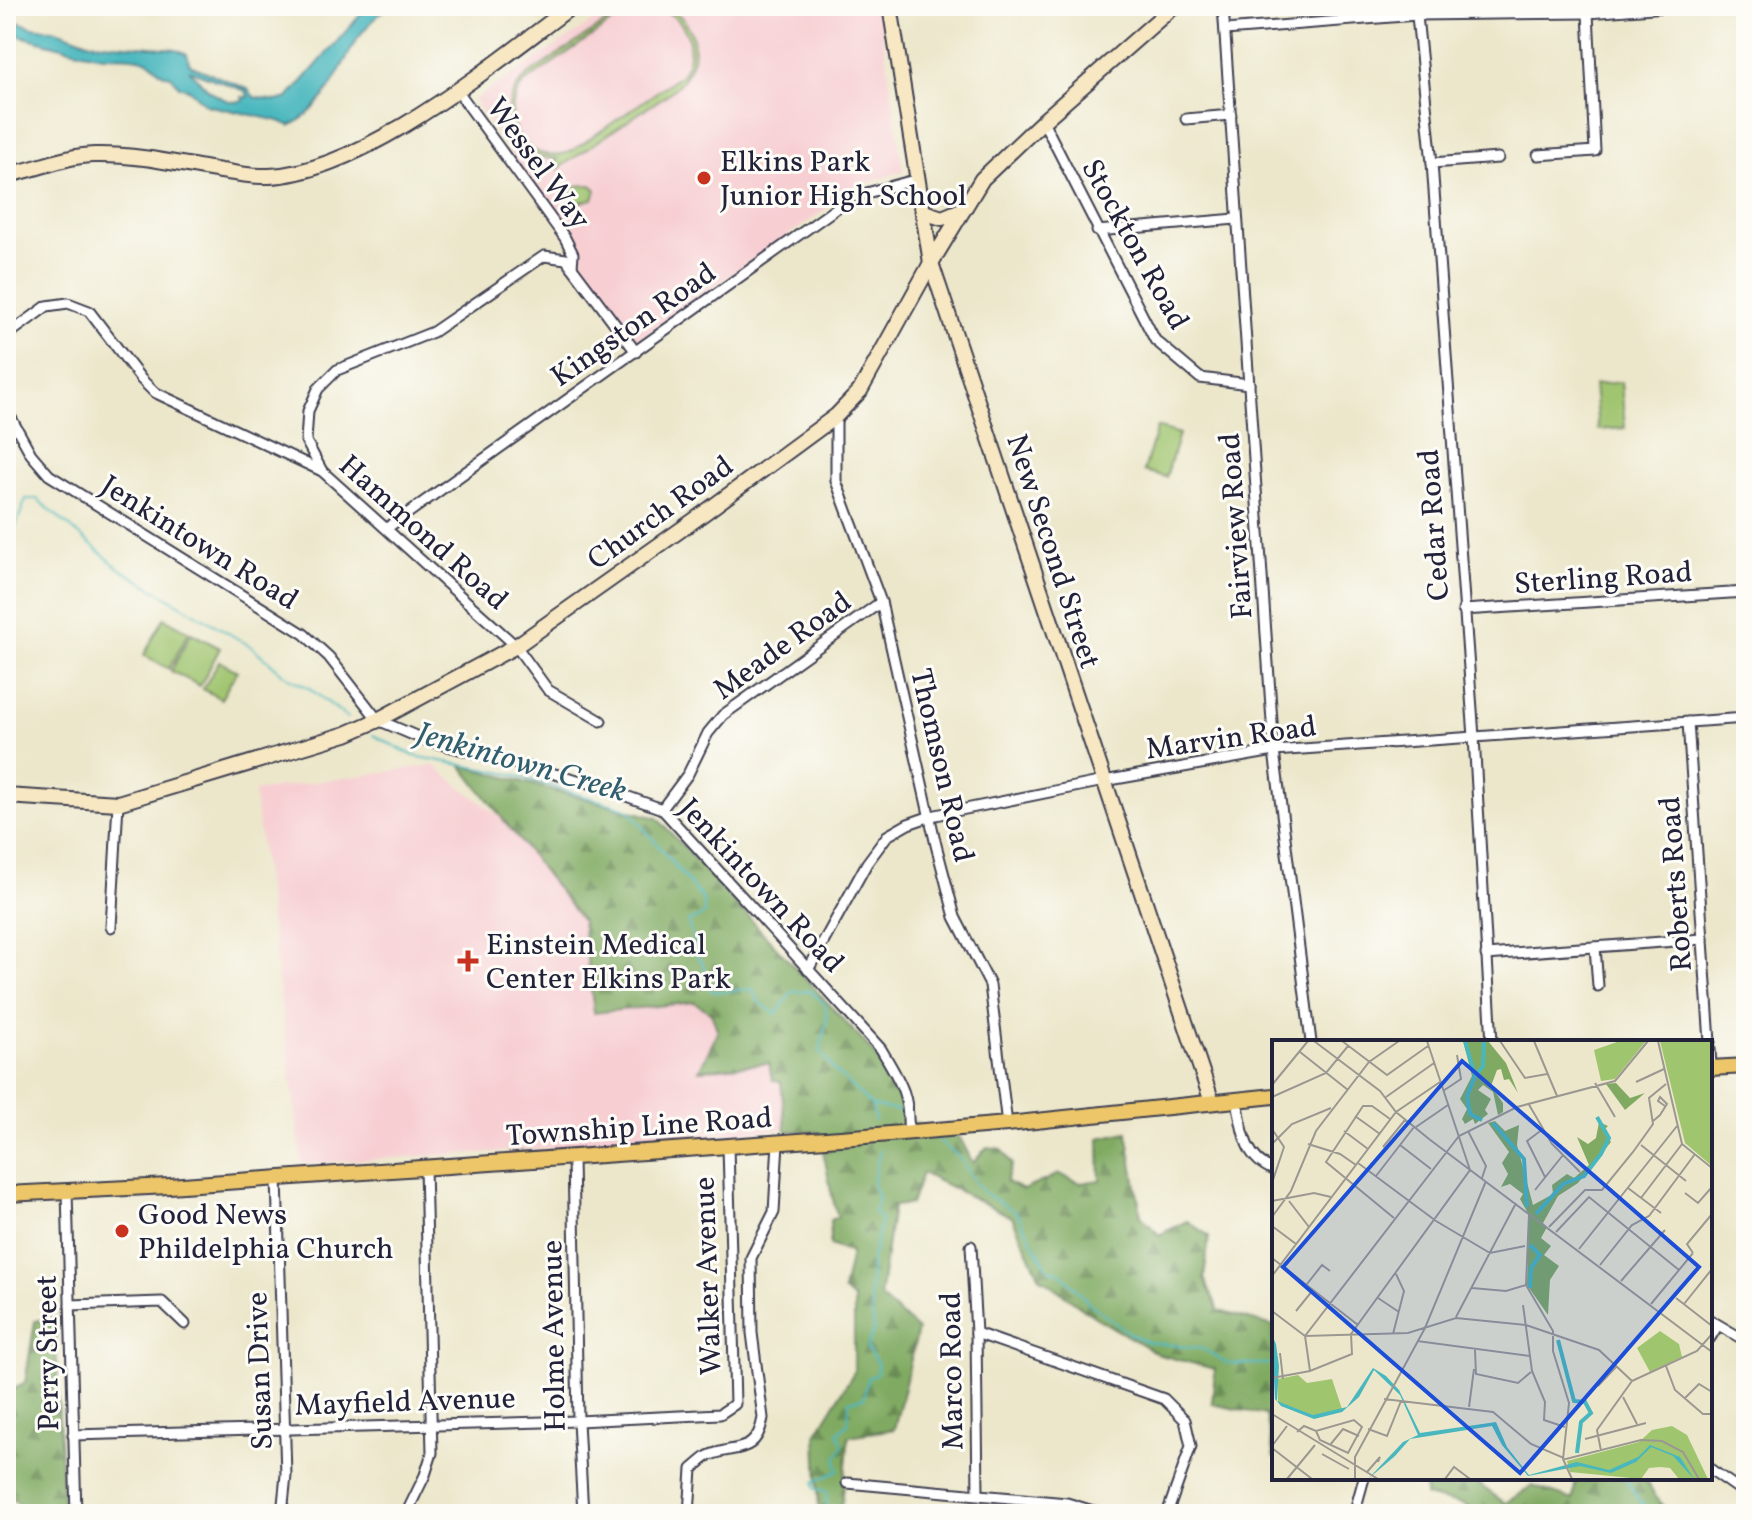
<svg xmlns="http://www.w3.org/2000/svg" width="1752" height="1520" font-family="Vollkorn,serif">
	<defs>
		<pattern id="forest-firs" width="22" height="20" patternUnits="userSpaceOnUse" patternTransform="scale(2)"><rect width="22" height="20" fill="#80aa62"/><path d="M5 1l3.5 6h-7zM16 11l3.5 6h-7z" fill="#688a52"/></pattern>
	</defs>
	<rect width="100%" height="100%" fill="#fdfcf7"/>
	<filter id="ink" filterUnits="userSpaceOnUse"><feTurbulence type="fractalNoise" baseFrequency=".0125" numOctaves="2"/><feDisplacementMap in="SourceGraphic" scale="16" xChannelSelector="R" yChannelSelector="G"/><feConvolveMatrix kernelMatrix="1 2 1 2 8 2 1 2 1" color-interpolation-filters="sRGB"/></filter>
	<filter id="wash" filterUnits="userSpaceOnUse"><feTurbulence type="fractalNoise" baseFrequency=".006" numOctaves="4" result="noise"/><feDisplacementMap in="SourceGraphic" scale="32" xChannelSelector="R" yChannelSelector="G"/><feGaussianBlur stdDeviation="1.8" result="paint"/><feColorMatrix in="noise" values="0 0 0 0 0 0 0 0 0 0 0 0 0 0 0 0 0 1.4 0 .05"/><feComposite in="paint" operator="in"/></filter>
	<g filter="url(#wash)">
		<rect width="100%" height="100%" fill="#ece7cb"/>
		<g fill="#f7cfd3">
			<path d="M617,6h262l24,165 -44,15 -222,155 -163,-241z"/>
			<path d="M433,765l95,74 256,230 26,58 -196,17 -312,20 -48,-373z"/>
		</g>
		<g fill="url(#forest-firs)" stroke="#51664e" stroke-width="2">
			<path d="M461,765l196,53 216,234 25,33 6,34 56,19 13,25 14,-16 15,2 10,15 -6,18 17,8 36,-16 22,9 19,-3 -1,-42 28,-6 14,84 18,19 28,-14 22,15 -5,42 15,33 55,15v132l-8,-43 -54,-11 3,-35 -55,-14 -65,-38 -55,-40 -28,-60 -90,-44 -11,31 -18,2 -13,91 38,33 -24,99 -45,7 -8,78h-22l-3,-80 38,-62v-72l-11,-9 8,-38 -21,-8v-25l8,-3c-10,-28 -10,-57 -21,-85l-31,-1 -5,-49 -9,-2 -3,-17 -70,7 19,-38 -7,-19 -17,-11 -100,11 -12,-92z"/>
			<path d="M55,1317l8,195 -44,-8 -13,-13v-98l19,-10 10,-62z"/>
			<path d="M1422,1478h48l35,25 28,-17 40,14 3,-22h69l9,17 17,19h-190l-17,-9 -39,-9 1,-15z"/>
		</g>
		<g fill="#a0c56f" stroke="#617455" stroke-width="2" fill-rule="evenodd">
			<path d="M630,6c24,0 46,-3 59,22 9,17 5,36 -6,51 -11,15 -29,24 -44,34 -27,19 -54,37 -81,56l-4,-6 4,-4c-48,1 -67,-54 -30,-84zM646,7c36,1 56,38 35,68l-109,76c-45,18 -79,-31 -48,-68l101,-70z"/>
			<path d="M592,185l4,5 -3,9 -20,5 -7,-12 8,-6z"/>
			<path d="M1621,382l4,46 -27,2 -4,-45z"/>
			<path d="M1157,427l22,7 -13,43 -22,-6z"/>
			<path d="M164,618l25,14 -20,37 -25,-14z"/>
			<path d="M191,633l29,15 -20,38 -29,-15z"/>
			<path d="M219,661l18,10 -16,28 -18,-10z"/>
		</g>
		<path fill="#48b7be" stroke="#356c7c" stroke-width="2" fill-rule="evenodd" d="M368,6h21c-11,9 -23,20 -31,32 -20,32 -32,70 -68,88l-11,-5 -73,-16 -16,-15 -11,-4 -8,-10c-13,-1 -14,-12 -25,-16 -17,-6 -33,-2 -49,-5 -31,-6 -61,-15 -91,-23v-14l26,9 24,3 33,12 87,7 11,5 2,9 3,3 56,23 6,8 22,4 12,-3zM189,70l57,21 2,6h-6l2,4c-22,5 -41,-15 -55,-31z"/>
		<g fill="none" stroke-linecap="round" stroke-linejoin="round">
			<g stroke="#48b7be" stroke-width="2">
				<path d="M6,530l9,-2 11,-29h11l83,70 132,78 35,30 22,11 39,30"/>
				<path d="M373,735l41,21 96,18 118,35 76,92v13l-16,8 7,24 -1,6 9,12 8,26 5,2 36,-3 7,13 17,12 16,-22 18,-1 15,13 2,16 -7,31 13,18 39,37 28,5"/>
				<path d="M872,1107l3,14"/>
				<path d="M938,1140l22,18 22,34 34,20 32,57 13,4 28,30 41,31 17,8 56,7 23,14 8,1h40"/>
				<path d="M1625,1478l13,21 15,15"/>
				<path d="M826,1514l1,-23 -12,-2 -1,-7 24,-11 -2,-12 7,-13 -5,-13 10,-10 1,-22 15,-3 4,-21 8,-2 2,-11 -11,-16 7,-19 -4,-32 1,-33 10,-45 -7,-7 4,-13 -5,-15 7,-34"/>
				<path d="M1641,1514l1,-8"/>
			</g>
		</g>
	</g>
	<g filter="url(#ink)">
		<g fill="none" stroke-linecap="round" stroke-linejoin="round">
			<defs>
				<g id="street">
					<path d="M1223,6l51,745 37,291"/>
					<path d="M1416,6l16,157 42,574 18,305"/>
					<path d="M1225,30l192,-15 171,-2 91,-7"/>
					<path d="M457,90l108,148 8,16 -1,13"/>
					<path d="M1186,119l45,-4"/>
					<path d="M1043,121l112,219 45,38 49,6"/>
					<path d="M1538,155l57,-4 -7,-138"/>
					<path d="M1432,163l66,-5"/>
					<path d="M1097,231l139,-12"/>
					<path d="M6,336l41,-30 21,-3 21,8 52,68 13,13 168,79 194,175 32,44 53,31"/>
					<path d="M6,409l25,45 18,21 255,159 25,23 49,63 47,20 168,44 69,25 219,240c18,31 29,45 27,82"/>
					<path d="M836,416v65l45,121 55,243 19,72 35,68 17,139"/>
					<path d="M322,471l-16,-30 2,-30 10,-22 19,-19 96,-38 111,-76 22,3 70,93"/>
					<path d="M387,528l465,-331 66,-18"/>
					<path d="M1463,610l283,-18"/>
					<path d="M1688,722l22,320"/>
					<path d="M662,809l26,-35 20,-41 15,-18 158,-113"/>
					<path d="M111,927l7,-124"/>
					<path d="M1595,947l3,39"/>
					<path d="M1486,955l217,-16"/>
					<path d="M808,970l59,-107 20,-27 21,-12 23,-8 173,-35 170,-30 472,-33"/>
					<path d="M1710,1048l1,20"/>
					<path d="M1237,1099c5,29 6,59 37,71"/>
					<path d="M573,1158l5,263 5,93"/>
					<path d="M277,1178l9,297 -4,39"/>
					<path d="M67,1191l9,323"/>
					<path d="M971,1246l5,87 2,161"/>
					<path d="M70,1305l92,-3 23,22"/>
					<path d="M1710,1320l36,21"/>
					<path d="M976,1333l188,66 21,21 6,26 -24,68"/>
					<path d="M1710,1338l8,-13"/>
					<path d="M73,1435l505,-14 142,-7 15,-10 -7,-258"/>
					<path d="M1710,1469l36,25"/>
					<path d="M847,1483l220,20 36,11"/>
					<path d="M406,1514l19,-39 7,-22 -7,-286"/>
					<path d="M689,1514l3,-45c5,-4 11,-10 16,-13 26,-12 48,1 55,-38l-11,-85 -1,-75 23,-46 4,-70"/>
					<path d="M1354,1514l10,-36"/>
				</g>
				<g id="secondary">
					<path d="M890,6l41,257 281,839"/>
					<path d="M6,175c30,-5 57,-19 88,-20 42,-1 85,9 127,16 15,2 32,6 48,5 94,-3 228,-115 303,-170"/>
					<path d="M924,212l18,6 22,-9"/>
					<path d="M6,796l112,7 228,-69 32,-14 138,-74 180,-127 140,-103 24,-25 71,-128 51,-84 61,-58 131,-115"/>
				</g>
				<g id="primary">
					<path d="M1710,1068l36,-2"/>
					<path d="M6,1194l163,-8 685,-49 153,-13 267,-28"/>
				</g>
			</defs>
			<use href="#street" stroke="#404051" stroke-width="13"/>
			<use href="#secondary" stroke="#404051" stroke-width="18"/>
			<use href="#primary" stroke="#404051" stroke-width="18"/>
			<use href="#street" stroke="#fff" stroke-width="9"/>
			<use href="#secondary" stroke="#f7e8c3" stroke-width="14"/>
			<use href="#primary" stroke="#ecc669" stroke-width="14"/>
		</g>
	</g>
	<g fill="#c8321e" stroke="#fdfcf7" stroke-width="3">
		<circle cx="704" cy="178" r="8"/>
		<path d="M464 949h8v8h8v8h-8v8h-8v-8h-8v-8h8z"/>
		<circle cx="122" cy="1231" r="8"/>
	</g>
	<g text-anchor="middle" stroke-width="6" stroke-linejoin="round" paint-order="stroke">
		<g font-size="30" fill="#22223b" stroke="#fdfcf7" text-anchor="start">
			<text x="720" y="171">Elkins Park<tspan x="720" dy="34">Junior High School</tspan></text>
			<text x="486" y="954">Einstein Medical<tspan x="486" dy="34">Center Elkins Park</tspan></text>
			<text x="138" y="1224">Good News<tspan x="138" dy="34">Phildelphia Church</tspan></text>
		</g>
		<g font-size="30" fill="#22223b" stroke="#fdfcf7">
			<text transform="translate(539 163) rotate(54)" y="10">Wessel Way</text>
			<text transform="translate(1136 244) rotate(61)" y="10">Stockton Road</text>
			<text transform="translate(633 324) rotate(-35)" y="10">Kingston Road</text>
			<text transform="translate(660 512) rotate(-36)" y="10">Church Road</text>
			<text transform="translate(1433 525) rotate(-94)" y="10">Cedar Road</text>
			<text transform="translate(1235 526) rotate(-94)" y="10">Fairview Road</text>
			<text transform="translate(424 532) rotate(42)" y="10">Hammond Road</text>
			<text transform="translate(200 542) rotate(32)" y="10">Jenkintown Road</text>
			<text transform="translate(1054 551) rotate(72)" y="10">New Second Street</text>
			<text transform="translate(1603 577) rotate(-4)" y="10">Sterling Road</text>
			<text transform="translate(782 645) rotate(-36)" y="10">Meade Road</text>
			<text transform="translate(1231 737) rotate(-8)" y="10">Marvin Road</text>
			<text transform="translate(943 765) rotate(77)" y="10">Thomson Road</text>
			<text transform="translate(1675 884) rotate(-94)" y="10">Roberts Road</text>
			<text transform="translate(762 885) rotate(47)" y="10">Jenkintown Road</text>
			<text transform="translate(639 1126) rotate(-4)" y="10">Township Line Road</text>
			<text transform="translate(707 1276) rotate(-92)" y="10">Walker Avenue</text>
			<text transform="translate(553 1336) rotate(-91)" y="10">Holme Avenue</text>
			<text transform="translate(47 1353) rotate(-91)" y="10">Perry Street</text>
			<text transform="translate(259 1371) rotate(-92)" y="10">Susan Drive</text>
			<text transform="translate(951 1371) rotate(-91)" y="10">Marco Road</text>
			<text transform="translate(405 1401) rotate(-2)" y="10">Mayfield Avenue</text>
		</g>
		<g font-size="32" font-style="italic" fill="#315e6f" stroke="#fdfcf7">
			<text transform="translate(522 761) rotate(16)" y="11">Jenkintown Creek</text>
		</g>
	</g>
	<g transform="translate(1272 1040)">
		<rect width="440" height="440" fill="#ece7cb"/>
		<path d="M191,1h25l18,22 12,30 -9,-14 -5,1 -3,-11 -4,1 -6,16 12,17v9l-5,3 -5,-23 -10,-7 -5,5 13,9 -6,11 3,4 -13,10 -2,-5 -8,5 -3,-5 5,-10 -7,-10 12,-23zM344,43l14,15 15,-5 -20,17 -19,-26zM223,81l10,10 14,-6 -2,20 16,60 20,-11 -1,-9 15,-11 7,4 15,-13 -12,-28 11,7 8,-6 3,-16 9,4 -5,5 8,11 -33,41 -20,13 -15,27 4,4 -6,11 10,8 -7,9 15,11 -9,14 -2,35 -21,-30 2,-70 -9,-16 3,-5 -13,-10 -9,3 7,-13 -6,-11 7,-11 -21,-29z" fill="#80aa62"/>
		<path d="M348,1h26l-31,38 -14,2 -7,-31zM388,1h52v125l-27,-23z" fill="#a0c56f"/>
		<path d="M388,291l19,13 3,13 -32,15 -13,-24zM26,335l9,8 25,-4 10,30 -24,8 -40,-15v-23zM400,386l15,9 21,44h-29l-9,-11 -10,-1 -11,1 -8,11 -71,-7 -3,-11 72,-19 13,-12z" fill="#a0c56f"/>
		<path d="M0,295l4,9 3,22 -2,35 36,14 34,-8 26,-39 13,8 13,14 21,43 76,-11 11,25 22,28 48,-13 32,8 29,-13 12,-12 30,12 14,22 -21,-23 -22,-9 -15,15 -25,11 -31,-7 -52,10 -26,-31 -10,-19 -82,13 -15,17 -27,23 35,-37 15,-7 -18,-40 -26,-25 -15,27 -17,15 -28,7 -33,-13 -6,-7z" fill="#48b7be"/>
		<path fill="none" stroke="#48b7be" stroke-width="4" d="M193,1l10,35 -8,20 3,18 12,6M204,35l7,-9 1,-25M221,83l31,36 3,48M264,174l27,-30 21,-8 17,-22 8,-16 -12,-21M258,205l10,10 -9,13 -1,20M286,300l16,61 11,1 6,11 -10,9 -4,31"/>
		<path fill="none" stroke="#9b9891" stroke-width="2" d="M42,1l66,50 16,21 33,27 283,213M70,1l45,34 41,-29M228,1l25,37 22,-4M262,1l23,55M386,1l24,103 30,24M28,12l48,38M364,42l28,-13M323,43l20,34M0,45l36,-44M171,51l18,-12 -4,-24M0,57l54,-24 22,-27M114,57l48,-34M256,63l24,41 28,28M83,76l25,18M118,79l-18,-13h-9l-37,56 68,56M380,82l8,-7 7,-11 -7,-7 -2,4 7,5M144,87l32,-22M0,89l12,18 -12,36M271,89l-16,12 18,36M72,91l24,18M196,91l18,35 -4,12M0,104l20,-20 39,-16M36,104l32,10 16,11M128,105l31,24M369,105l45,36M111,107l22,-27M86,123l78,58 54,32 35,-7M104,136l38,-49M356,148l33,25M263,150l28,-35M413,153l13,10 14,-16M369,158l41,-54M0,161l42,-8 17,4M17,161l20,26M257,174l-3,71 27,46v20l16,52 -6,56 9,20M0,177l19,-26 25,-60 53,-69 30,-21M0,186l24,18M277,187l36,-37h17l31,-38 20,-28 -4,-26 17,-14M284,192l33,-35 90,73M307,209l98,-123M421,213l-6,-9 25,-30M0,218l86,67M328,225l32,-40 17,-9 46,-62M0,236l124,-164 44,-30M349,241l44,-51M35,244l15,-19 8,6M200,248l34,3 20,-6M106,258l21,14M404,258l36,28M379,264l42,-51M412,264l28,-35M251,265l9,66 13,31 -1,18 21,7M0,271l33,25 103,-3 48,-15 70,7 73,25 33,31 65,-30 15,-17M24,271l17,-21M184,277l60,-114M121,294l11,-43 -8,-17M145,301l113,15M203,310l1,24 42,9 13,-11M8,313l3,26M394,326l9,24 28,24h9M38,331l-5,-35 154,-200 58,-29 98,-26 33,-40M0,338l38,-7 42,-17 -1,-20 119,-164 -43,-129M326,346l18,-19M351,357l14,27M413,358l14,-14 13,8M112,359l109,13 38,32 35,15 75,-19 21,1 21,11 16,27M197,367l5,-38M0,374l106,65M96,389l19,7 14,-35M25,392l7,-6 12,5 38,-11 8,7 -14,26 -28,-13 -4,-9M313,399l61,-16M58,405l13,-16 16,7M0,406l15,-20M0,408l40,31M329,411l-4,-21 35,-49M50,414l27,15M95,432l13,-15 -2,5M15,439l28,-34M83,439v-22l70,-129 61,-147M173,439l9,-12 16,12"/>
		<path fill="#1d4ed8" fill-opacity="0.15" stroke="#1d4ed8" stroke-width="4" d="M190,21l237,206 -179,206 -237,-206z"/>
		<rect width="440" height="440" fill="none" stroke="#22223b" stroke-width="4"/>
	</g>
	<rect width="1752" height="1520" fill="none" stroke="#fdfcf7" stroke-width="32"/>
</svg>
